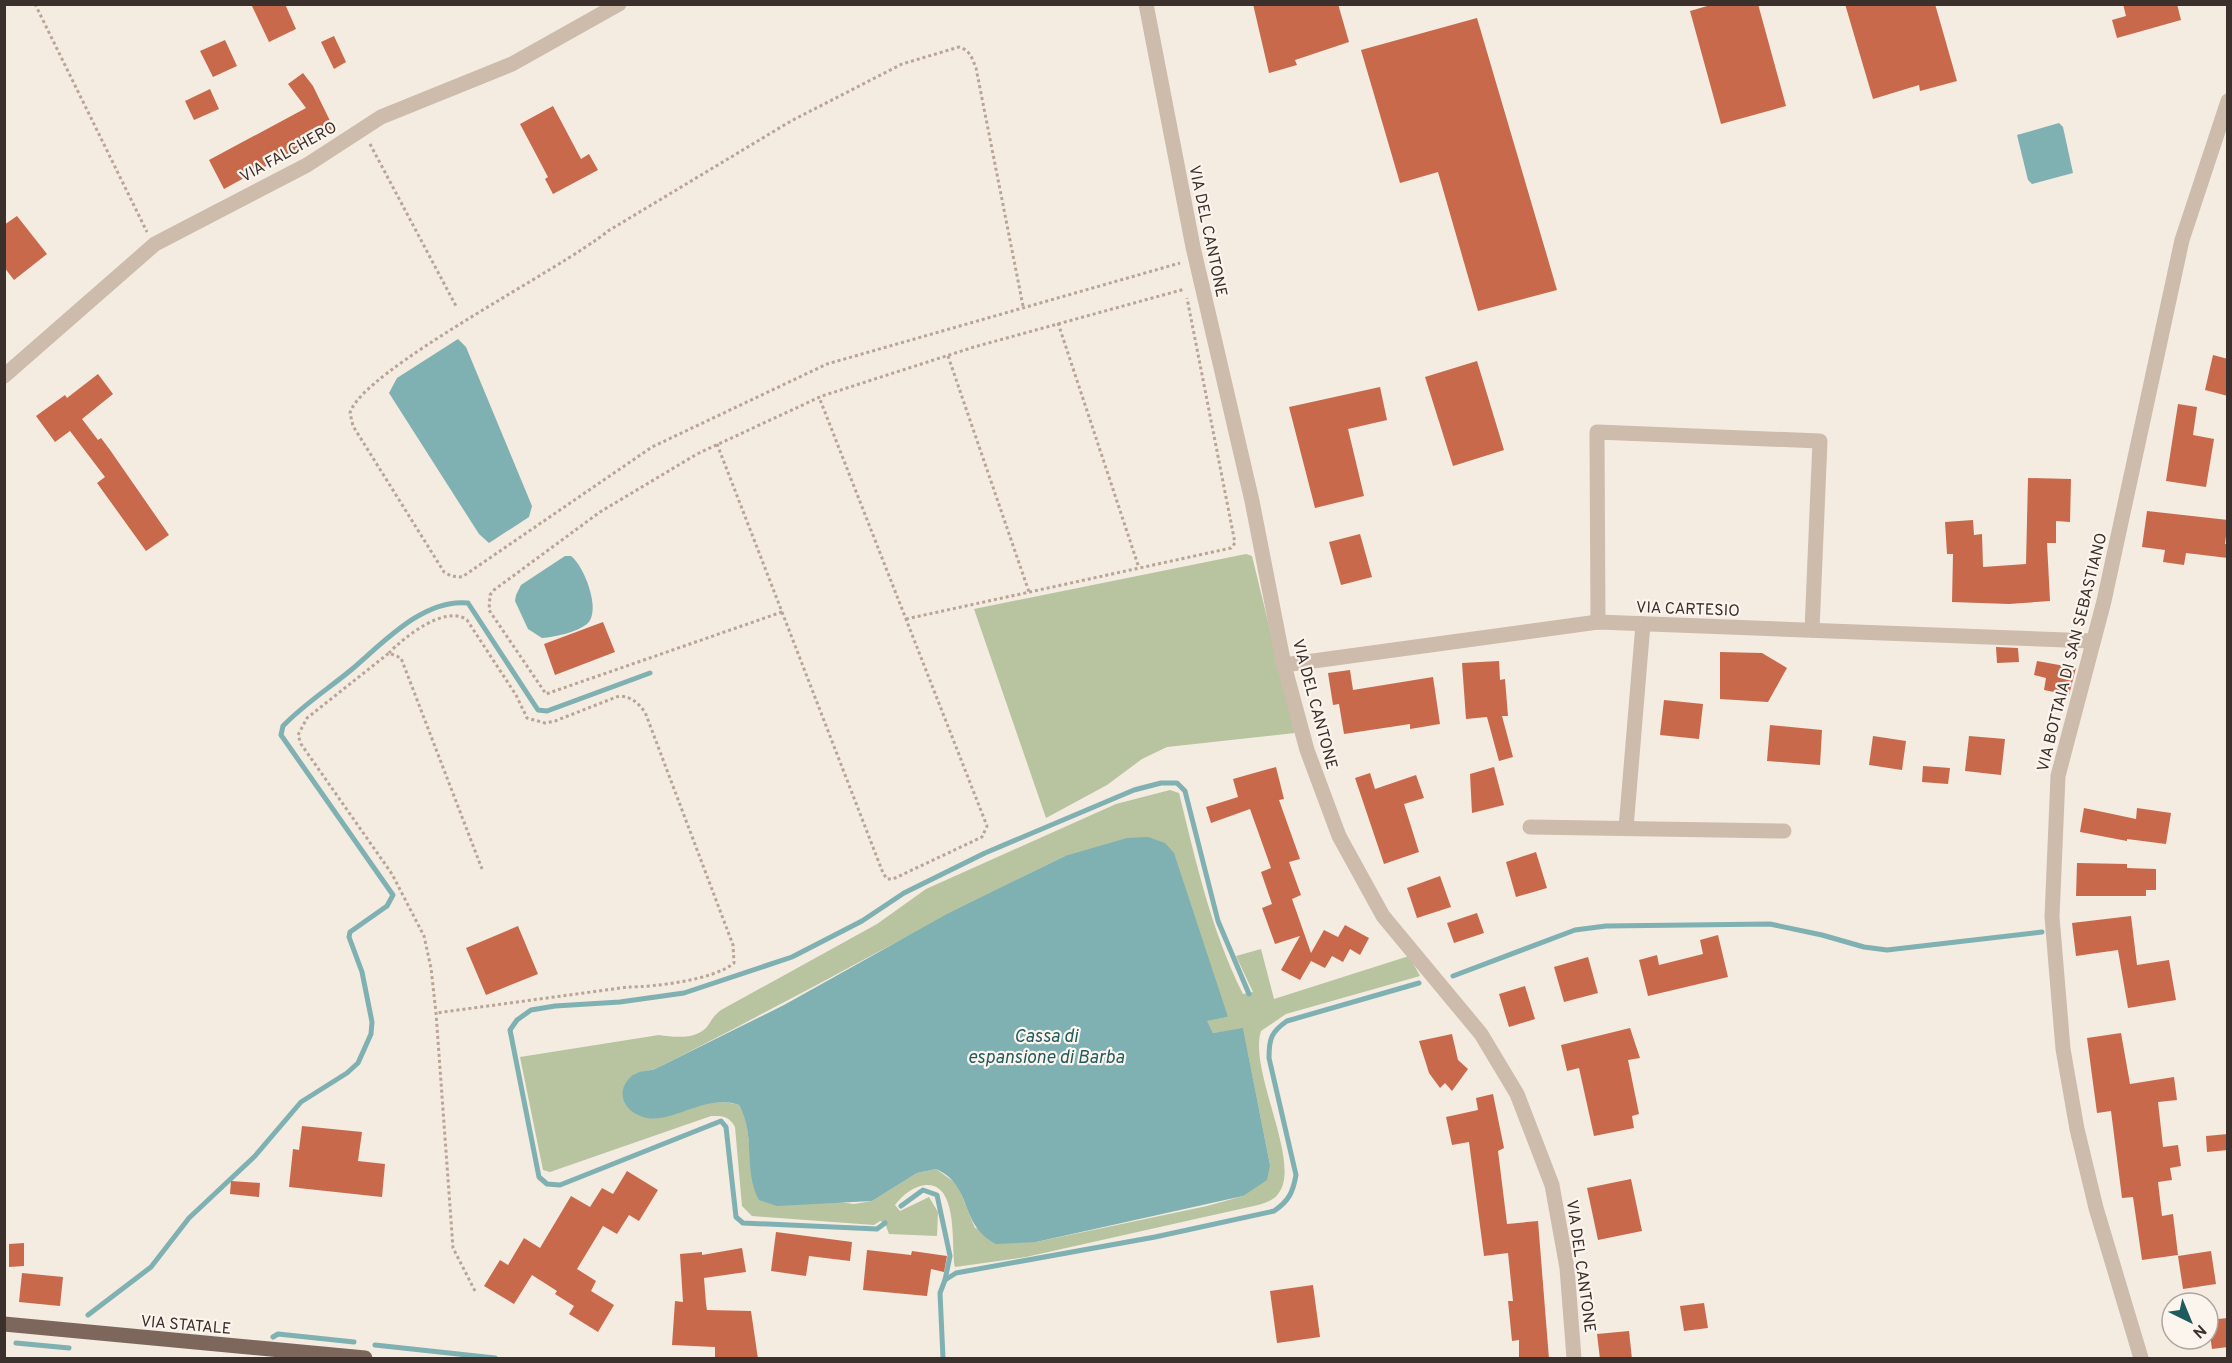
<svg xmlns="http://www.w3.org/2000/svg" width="2232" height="1363" font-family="Overpass,sans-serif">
	<rect width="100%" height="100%" fill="#f4ebe1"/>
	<g fill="#b8c4a0" fill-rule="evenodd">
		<path d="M1246,554l6,2 43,177 -128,14 -25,12 -35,26 -61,33 -72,-209z"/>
		<path d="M1170,790l9,3c17,69 32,137 64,201l10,-2 -17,-36 25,-7 13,50 135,-43 11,20 -134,38 -25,17c-13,40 42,133 17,163 -4,6 -13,9 -20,11l-232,52 -71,10c-4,-20 4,-84 -29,-82 -13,1 -23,10 -31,20l5,6 29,-14 9,15 -1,24 -48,-2 -4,-11 -5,-2 -6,4 -122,-9 -10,-10 -7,-79c-6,-11 -12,-11 -24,-11l-161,56 -7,-2 -23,-113 139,-22c14,2 35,5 47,-7 6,-7 5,-10 15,-18l156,-86 49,-35 190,-85zM1065,856l163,161 -22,4 7,12 30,-4 27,136 -27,31 -36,10 -171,36 -61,-14 -18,-44 -21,-15 -19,4 -45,28 -18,3 -23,-3 -82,-57 -3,-27 -7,-12c-24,-8 -48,3 -72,10l-33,-41 21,-5c138,-69 272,-146 410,-213z"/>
	</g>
	<g fill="#7fb0b2">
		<path d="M2059,123l4,4 10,46 -41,11 -4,-4 -11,-45z"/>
		<path d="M458,339l8,8 66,159 -3,11 -40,26 -10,-9 -90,-141 8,-15z"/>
		<path d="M565,556h6c13,10 31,55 16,68 -10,8 -32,13 -45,14l-14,-9 -13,-28 1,-6 5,-10z"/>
		<path d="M1148,837l17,6 9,10 54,164 -21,4 6,12 30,-5 27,137 -3,15 -24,16 -207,46 -40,2c-38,-20 -22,-58 -60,-75l-19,4 -45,28 -95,5 -18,-6c-16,-29 -3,-66 -20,-95 -35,-12 -68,21 -96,12 -20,-6 -29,-27 -10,-42 5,-4 16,-4 22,-6l129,-64 163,-91 118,-58 62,-18z"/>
	</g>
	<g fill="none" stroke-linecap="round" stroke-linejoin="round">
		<g stroke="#7fb0b2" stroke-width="5">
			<path d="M1453,976l122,-46 31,-4 164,-2 52,11 42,12 23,3 155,-18"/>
			<path d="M901,1206l22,-16 14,5 13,61 -5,24"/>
			<path d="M885,1223l-8,6 -134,-6 -7,-6 -10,-90 -5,-6 -161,64 -13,-1 -8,-7 -29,-147 7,-10 14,-10 24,-4 65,-4 64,-9 108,-36 70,-36 42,-28 81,-40 149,-63 27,-7h16l8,8 33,130 31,73"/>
			<path d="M88,1315l63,-48 38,-49 66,-62 46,-54 46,-29 11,-10 13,-29 1,-12 -10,-50 -13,-35 1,-5 37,-26 6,-11 -112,-160 2,-9c20,-21 45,-37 68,-56 31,-26 72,-72 117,-67l70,107 9,1 103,-38"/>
			<path d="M273,1337l5,-3 76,8"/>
			<path d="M16,1343l53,5"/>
			<path d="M375,1345l120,13"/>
			<path d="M943,1358l-3,-65 5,-13 11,-7 199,-36 119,-26c15,-10 19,-19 22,-36l-27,-117c0,-19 2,-26 18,-37l132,-38"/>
		</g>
	</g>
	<g fill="#c8694b">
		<path d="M251,4h34l11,25 -27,13z"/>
		<path d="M1253,4h85l11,38 -54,18 2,5 -28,8z"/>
		<path d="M1714,4h44l28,102 -65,18 -31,-113z"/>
		<path d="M1845,4h90l22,77 -37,10 -1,-6 -46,14z"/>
		<path d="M2123,4h54l4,16 -64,18 -5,-18 14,-4z"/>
		<path d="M1477,18l80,272 -79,21 -40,-139 -38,11 -39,-133z"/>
		<path d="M334,36l12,26 -12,7 -13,-27z"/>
		<path d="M225,40l12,26 -24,11 -13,-26z"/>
		<path d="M303,73l10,13 21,43 -110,60 -15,-29 97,-52 -18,-24z"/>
		<path d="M210,89l9,20 -25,11 -9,-19z"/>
		<path d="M553,106l28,53 8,-5 9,16 -45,24 -8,-15 3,-2 -28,-53z"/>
		<path d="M17,216l30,38 -33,26 -10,-13v-42z"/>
		<path d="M2213,355l15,4v37l-23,-6z"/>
		<path d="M1477,361l27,89 -51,16 -28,-89z"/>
		<path d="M98,374l15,20 -31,25 16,21 3,-2 9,12 59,85 -23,16 -49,-68 8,-6 -35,-46 -15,11 -19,-26 29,-21 2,3z"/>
		<path d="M1380,387l7,33 -39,9 16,67 -49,12 -26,-101z"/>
		<path d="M2178,404l19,3 -4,28 21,4 -8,48 -40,-6z"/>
		<path d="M2028,478l43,1 -1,43 -14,-1v22h-9l3,58 -41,3 -57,-2 1,-48h-6l-2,-32 28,-2 1,15 8,-1 1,33 43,-3z"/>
		<path d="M2147,511l81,9 -3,24h3v14l-42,-5 -2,12 -21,-3 2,-12 -23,-3z"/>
		<path d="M1360,534l12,43 -31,8 -12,-43z"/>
		<path d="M603,622l12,30 -60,23 -11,-31z"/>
		<path d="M1996,647l22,1 1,14 -22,1z"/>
		<path d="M1720,652l42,1 25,15 -19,34 -48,-3z"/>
		<path d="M1499,661l1,19 5,-1 3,37h-6l11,41 -14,4 -12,-44 -21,2 -4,-56z"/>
		<path d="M2037,661l39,7 -7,27 -25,-5 2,-12 -12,-3z"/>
		<path d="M1350,670l3,20 80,-13 7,47 -30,5v-5l-66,10 -5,-30 -6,1 -5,-32z"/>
		<path d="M1664,700l39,4 -4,35 -39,-4z"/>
		<path d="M1770,725l52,5 -2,35 -53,-4z"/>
		<path d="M1873,736l33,5 -4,29 -33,-5z"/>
		<path d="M1969,736l36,3 -4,36 -36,-4z"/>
		<path d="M1923,766l27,2 -2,16 -26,-2z"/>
		<path d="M1276,767l8,32 -5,1 21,59 -11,3 12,33 -9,4 19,54 13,-23 14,7 7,-12 24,13 -9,17 -10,-6 -7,13 -11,-6 -7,12 -14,-7 -11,19 -19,-10 19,-34 -25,8 -13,-36 10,-4 -11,-32 10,-4 -21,-59 -39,14 -5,-16 32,-10 -5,-18z"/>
		<path d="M1494,767l10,38 -32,8 -2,-39z"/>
		<path d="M1370,773l5,16 41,-14 8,23 -20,6 15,48 -35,12 -29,-86z"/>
		<path d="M2084,808l52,11 1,-11 34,5 -5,31 -39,-5v2l-47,-9z"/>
		<path d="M1536,852l11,36 -31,9 -10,-35z"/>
		<path d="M2077,863l50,1v4l29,1v21h-10v6h-70z"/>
		<path d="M1440,876l11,31 -34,11 -10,-30z"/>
		<path d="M1477,913l7,20 -30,10 -7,-20z"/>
		<path d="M2131,916l6,49 32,-5 7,40 -48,8 -10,-58 -42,6 -4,-33z"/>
		<path d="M518,926l20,48 -52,21 -20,-47z"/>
		<path d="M1718,935l10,42 -80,19 -9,-36 18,-5 2,10 44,-11 -3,-14z"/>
		<path d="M1588,957l10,36 -34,9 -10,-35z"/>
		<path d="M1525,986l10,33 -26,8 -10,-33z"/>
		<path d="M1630,1028l10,30 -12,2 11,54 -7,2 2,12 -40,8 -15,-68 -12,3 -6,-26z"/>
		<path d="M2121,1033l9,51 44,-7 3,23 -19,2 5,45 15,-2 3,21 -11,2 2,12 -14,2 4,34 11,-2 5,41 -36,5 -9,-63 -11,1 -11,-87 -14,2 -10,-75z"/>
		<path d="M1452,1034l6,26 10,9 -16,22 -7,-8 -5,5 -11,-15 -10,-32z"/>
		<path d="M1493,1094l11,54 -6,3 9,73 31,-3 11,138h-30v-19l-7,1 -4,-40h5l-5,-48 -24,3 -15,-114 -17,3 -6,-28 32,-7 -2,-12z"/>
		<path d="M302,1126l60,6 -4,29 27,3 -3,33 -93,-10 4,-38 6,1z"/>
		<path d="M2228,1134v16l-21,2 -1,-16z"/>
		<path d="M627,1171l31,19 -19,31 -10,-6 -12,19 -14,-8 -26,43 19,12 -5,10 23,14 -16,27 -29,-18 5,-8 -19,-12 2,-3 -25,-16 -18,29 -30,-18 16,-26 8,5 16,-27 16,10 31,-52 19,11 12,-19 11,6z"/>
		<path d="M1631,1179l11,52 -44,9 -11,-52z"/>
		<path d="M231,1181l29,2 -1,14 -29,-3z"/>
		<path d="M776,1232l76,10 -2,19 -41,-5 -3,20 -35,-5z"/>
		<path d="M24,1243v23l-15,1v-23z"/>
		<path d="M742,1248l4,24 -42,6 2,26 1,6 44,1 7,48h-43v-12l-43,-2 3,-44 8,1 -3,-48 22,-2v3z"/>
		<path d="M867,1250l44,5 1,-4 35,5 -3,16 -13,-3 -4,27 -64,-6z"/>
		<path d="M2211,1251l5,33 -33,5 -5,-33z"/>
		<path d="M22,1273l41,4 -3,29 -41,-4z"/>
		<path d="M1313,1285l7,52 -43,6 -7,-52z"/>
		<path d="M1704,1303l4,25 -24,3 -4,-25z"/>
		<path d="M2228,1318v29l-16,2 -4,-29z"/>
		<path d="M1629,1331l3,28h-32l-3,-25z"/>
	</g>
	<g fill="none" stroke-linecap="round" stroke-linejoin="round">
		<g stroke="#b9a596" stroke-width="3" stroke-dasharray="3 3" stroke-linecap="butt">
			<path d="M35,4l112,228"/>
			<path d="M370,144l87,164"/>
			<path d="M1023,306l-47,-238c-4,-10 -6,-18 -17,-21l-57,17 -111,57 -183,110c-46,38 -246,139 -258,182l3,13 91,146 7,4 11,1 190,-130 175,-83 353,-101"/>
			<path d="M1058,323l81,245"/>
			<path d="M948,356l81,236"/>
			<path d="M717,444l166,429 4,6h6l89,-42 5,-11 -168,-429"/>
			<path d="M782,612l-236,82 -57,-84 1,-15 4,-5 106,-78 97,-58 125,-58 152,-49 211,-58"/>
			<path d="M906,619l325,-71 4,-5 -48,-245"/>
			<path d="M389,653c15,-16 57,-49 78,-33l49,75 11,23 18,5 10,-2 64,-25c13,1 18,6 26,16l88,233 1,18c-20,17 -80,24 -106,24l-192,26"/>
			<path d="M475,1291l-22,-43 -17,-235 -5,-45 -7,-32 -32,-62 -91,-130 -3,-9 9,-17 82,-65 12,5 81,211"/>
		</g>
		<g stroke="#cdbbac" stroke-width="15">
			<path d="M1146,4l47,243 59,254 32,164 23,85 32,86 44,80 98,118 36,60 35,91 15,83 7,90"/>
			<path d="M4,376l151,-132 152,-79 74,-48 131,-53 107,-60"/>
			<path d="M1598,622l-1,-190 223,9 -8,189"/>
			<path d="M1284,665l314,-43 495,19"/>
			<path d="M1530,827l254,4"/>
			<path d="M1626,828l17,-204"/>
			<path d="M2141,1358l-45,-150 -19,-79 -14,-80 -11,-132 6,-141 46,-175 78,-361 46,-139"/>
		</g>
		<path stroke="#7d675c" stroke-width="15" d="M4,1324l361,34"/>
	</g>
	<g text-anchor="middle" stroke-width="4.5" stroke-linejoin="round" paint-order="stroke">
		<g font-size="16" fill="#3b302b" stroke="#fbf5ee">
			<text transform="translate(288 151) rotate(-29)" y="6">VIA FALCHERO</text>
			<text transform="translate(1209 231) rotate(78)" y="6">VIA DEL CANTONE</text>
			<text transform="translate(1688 608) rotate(2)" y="6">VIA CARTESIO</text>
			<text transform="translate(2071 652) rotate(-76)" y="6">VIA BOTTAIA DI SAN SEBASTIANO</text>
			<text transform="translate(1316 704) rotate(75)" y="6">VIA DEL CANTONE</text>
			<text transform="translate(1582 1266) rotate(82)" y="6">VIA DEL CANTONE</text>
			<text transform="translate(186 1324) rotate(5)" y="6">VIA STATALE</text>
		</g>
		<g font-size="18" font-style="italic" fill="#1f5a5e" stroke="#fbf5ee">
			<text x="1046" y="1042">Cassa di<tspan x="1046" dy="21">espansione di Barba</tspan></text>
		</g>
	</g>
	<rect width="2232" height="1363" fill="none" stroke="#3b302b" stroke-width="12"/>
	<g transform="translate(2190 1321) rotate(137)"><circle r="28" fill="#fbf5ee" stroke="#aea6a0" stroke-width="1.5"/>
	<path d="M0-4.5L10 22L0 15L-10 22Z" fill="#1f5a5e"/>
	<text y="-9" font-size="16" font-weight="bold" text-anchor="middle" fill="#3b302b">N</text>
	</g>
</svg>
